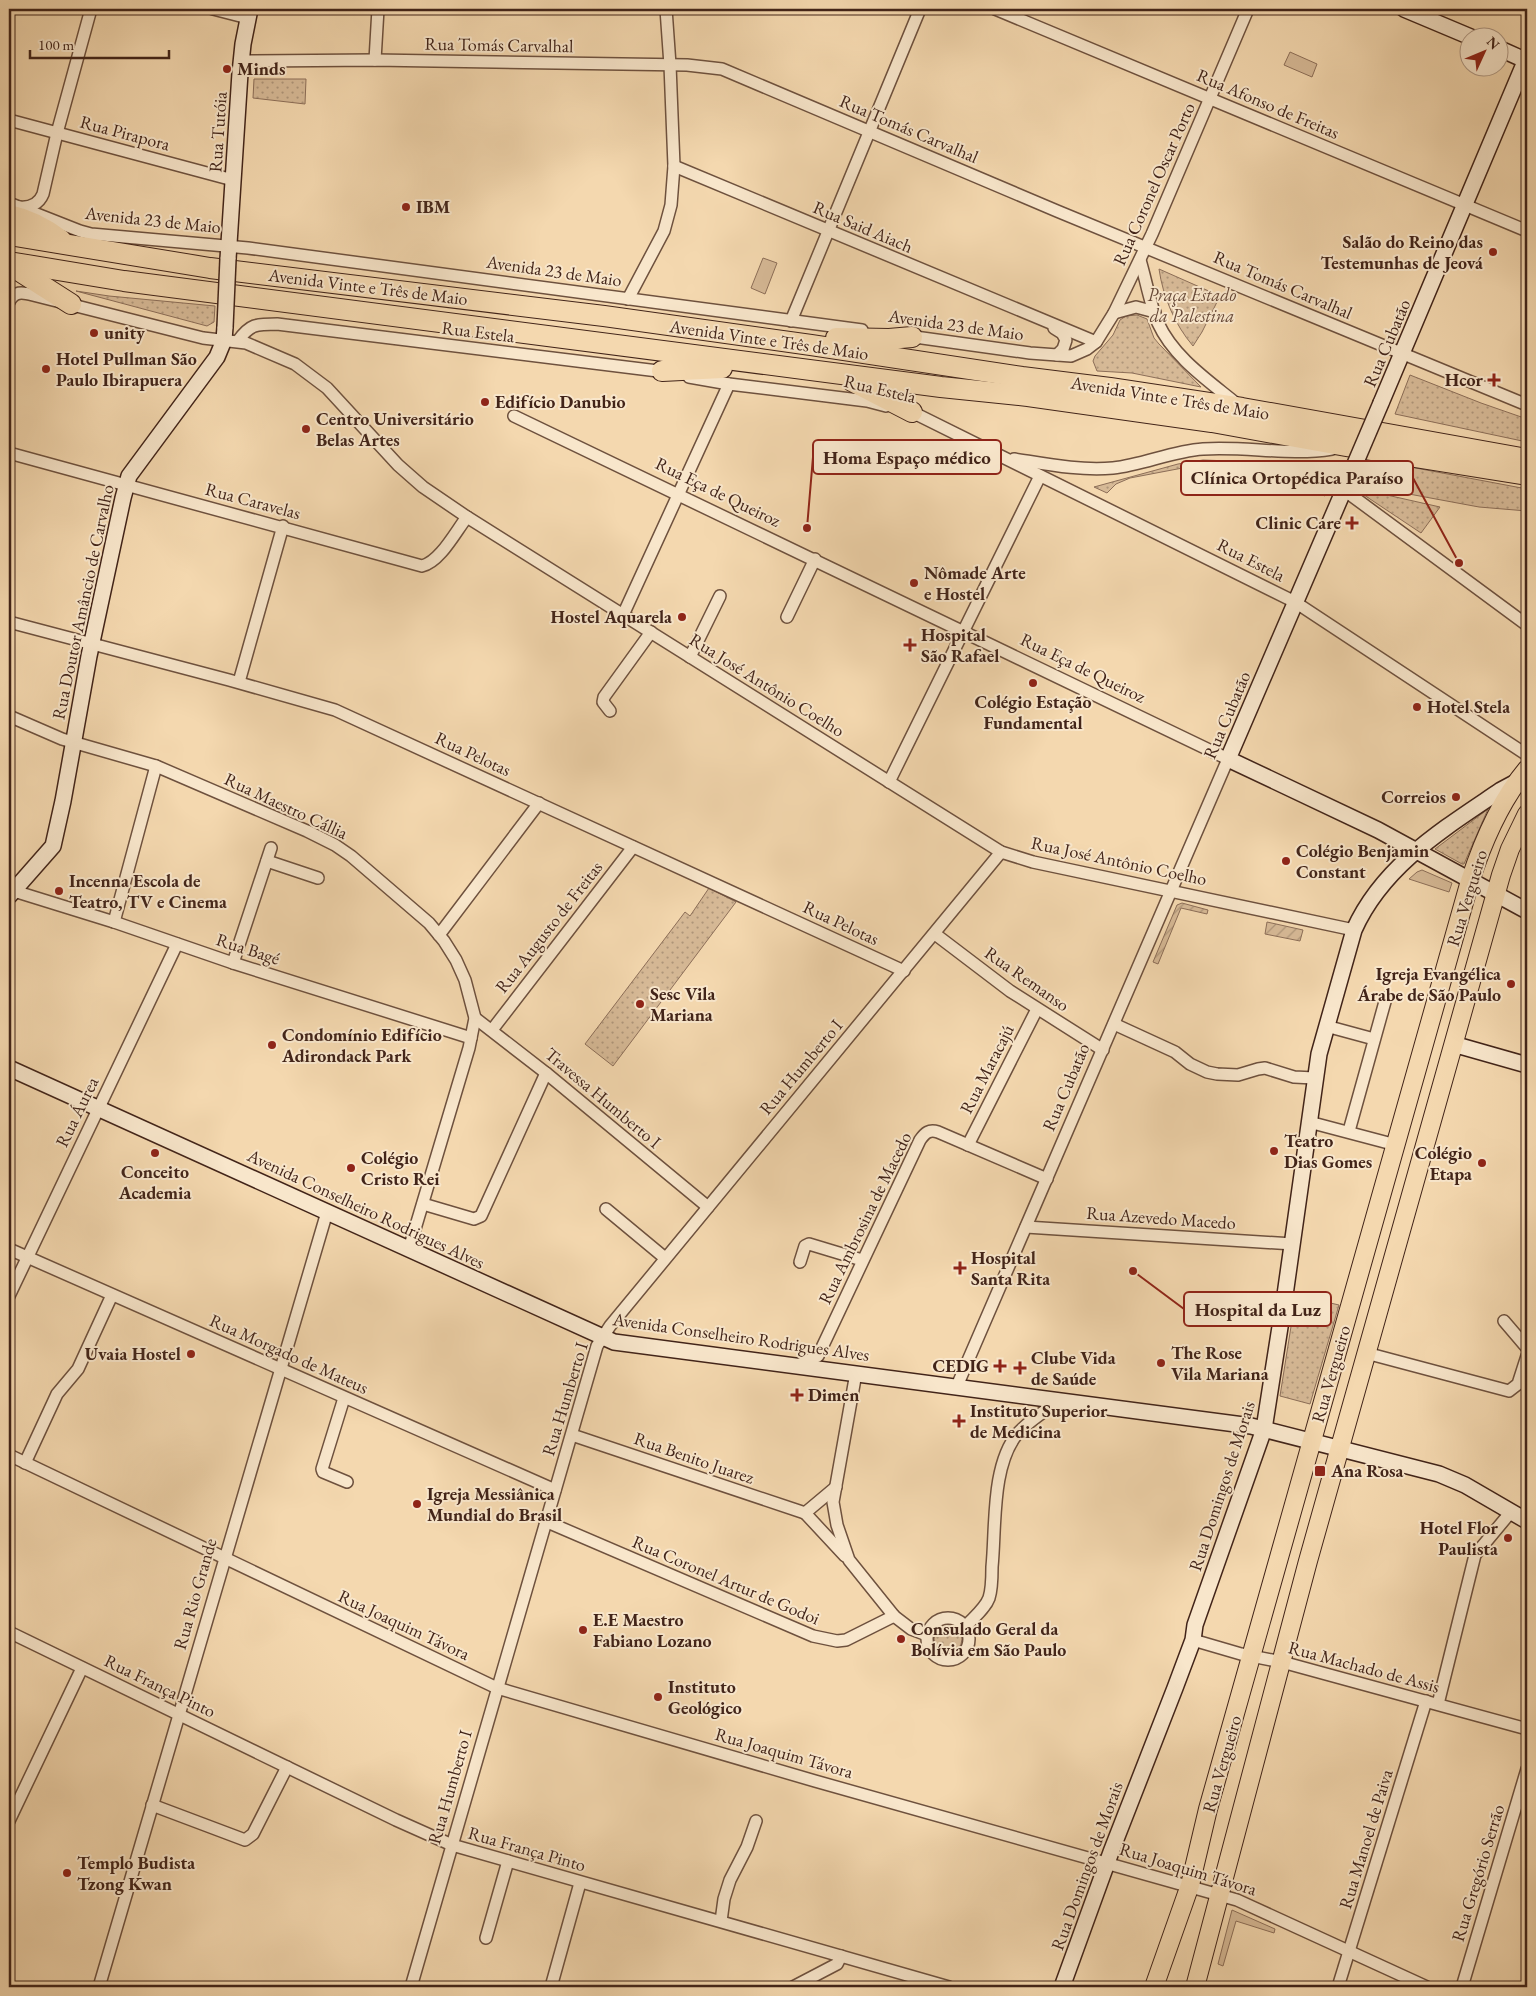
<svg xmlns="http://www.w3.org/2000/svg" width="1536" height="1996" font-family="'EB Garamond',serif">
	<defs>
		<pattern id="park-dots" width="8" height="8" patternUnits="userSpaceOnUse" patternTransform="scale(1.25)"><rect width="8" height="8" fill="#d6b996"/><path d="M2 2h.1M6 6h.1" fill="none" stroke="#af967a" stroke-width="1.8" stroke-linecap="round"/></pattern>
		<pattern id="garden-furrows" width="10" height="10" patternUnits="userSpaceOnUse" patternTransform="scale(1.25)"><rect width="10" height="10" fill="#d6b996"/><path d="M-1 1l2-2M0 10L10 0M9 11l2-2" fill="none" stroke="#af967a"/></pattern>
	</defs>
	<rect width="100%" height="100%" fill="#f4d8af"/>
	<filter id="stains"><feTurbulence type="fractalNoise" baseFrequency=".004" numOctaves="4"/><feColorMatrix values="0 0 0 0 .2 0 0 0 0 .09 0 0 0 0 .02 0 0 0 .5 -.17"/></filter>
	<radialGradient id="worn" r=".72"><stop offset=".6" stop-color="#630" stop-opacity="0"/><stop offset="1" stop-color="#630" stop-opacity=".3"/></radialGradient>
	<g fill="#d6b996" stroke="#8c6e58">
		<path d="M1290,52l27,12 -5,13 -28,-12z"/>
		<path d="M763,258l14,5 -12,31 -14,-6z"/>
		<path d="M1422,870l30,13 -3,9 -40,-13 8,-7z"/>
		<path d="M1232,1910l43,19 -1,4 -38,-12 -13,45 -5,-2z"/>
	</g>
	<g fill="url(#park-dots)" stroke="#8c6e58">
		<path d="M254,79h52l-1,25 -52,-6z"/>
		<path d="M1159,269l61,27 -18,36 -9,14c-18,-21 -30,-49 -34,-77z"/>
		<path d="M76,291l33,5 106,10 -1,16 -7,4z"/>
		<path d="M1137,315l10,4 7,19 5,6 42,43 -69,-14 -35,-2 -4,-10 2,-5 18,-21 7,-15 6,-4z"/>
		<path d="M1410,375l71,28 46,16v23l-132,-28z"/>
		<path d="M1368,459l159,30v22l-48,-4 -124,-23z"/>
		<path d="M1203,460l135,5 -13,31 -66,-30 -45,-4 -84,16 -14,6 -9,9 -13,-6 84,-23z"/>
		<path d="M1369,491l71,16 -19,26 -57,-38z"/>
		<path d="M1488,809l-24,55h-2l-27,-15z"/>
		<path d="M709,888l27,14 -123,164 -28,-22 100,-132 5,4z"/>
		<path d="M1296,1295l43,10 -29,99 -30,-8z"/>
		<circle cx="948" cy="1639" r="14"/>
	</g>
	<g fill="url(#garden-furrows)" stroke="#8c6e58">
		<path d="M1182,903l26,7 -1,4 -26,-6 -23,56 -5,-2 24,-57z"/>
		<path d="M1267,922l36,8 -3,11 -35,-7z"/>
	</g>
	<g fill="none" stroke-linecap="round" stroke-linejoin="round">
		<defs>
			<g id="street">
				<path d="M213,9l35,9"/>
				<path d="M995,9l532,222"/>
				<path d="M375,60l3,-51"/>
				<path d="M242,61l133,-1 312,5 35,4 335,142 470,194"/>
				<path d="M9,120l224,60"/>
				<path d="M674,166l422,176"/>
				<path d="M9,203l71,28 11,3 157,14 614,82"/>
				<path d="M19,207c11,1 20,-3 24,-13l14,-61 34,-124"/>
				<path d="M1140,260c6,20 10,44 18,63 16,35 51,58 80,82"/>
				<path d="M628,299l36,-68 7,-26 3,-39 -4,-101 -4,-56"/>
				<path d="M9,302c5,-11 13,-10 24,-7l170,43 43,5 49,21 32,24 71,77 25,22 44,30 534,335 32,10 321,68"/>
				<path d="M1114,313l22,-6 19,5"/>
				<path d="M791,321l129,-312"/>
				<path d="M1054,328l8,5 4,7 -3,9 -6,6"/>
				<path d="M908,336l122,17 41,3 16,-7 9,-7 18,-29 38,-79 96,-225"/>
				<path d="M238,341c12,-17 18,-17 39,-17l389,48"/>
				<path d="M689,377l40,7 138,17 19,5"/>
				<path d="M906,411l6,1 383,190 232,153"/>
				<path d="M514,416l714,343 -271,627"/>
				<path d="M9,453l413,113c18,-4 34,-35 45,-49"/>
				<path d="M1014,459c32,5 66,12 99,9 30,-3 59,-17 90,-19 43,-3 87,7 129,0"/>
				<path d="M1344,490l183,135"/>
				<path d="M623,615l106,-231"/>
				<path d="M787,617l28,-58"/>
				<path d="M9,622l220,58 106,30 569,261"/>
				<path d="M690,657l30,-61"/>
				<path d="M239,682l44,-156"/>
				<path d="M610,711l-7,-9 1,-5 47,-65"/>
				<path d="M9,716l53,23 94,27 151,65 28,14 16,11 78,67 15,18 12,19 9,20 10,38 -6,30 -60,201"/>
				<path d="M889,782l151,-306"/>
				<path d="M267,861l51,17"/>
				<path d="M14,891l100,31 119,41 238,75"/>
				<path d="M114,922l42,-156"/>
				<path d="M935,934l75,57 93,59"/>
				<path d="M439,935l100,-132"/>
				<path d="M233,963l38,-115"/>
				<path d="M475,1018l71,55 162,134"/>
				<path d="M1114,1024l61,28 15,12 17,8 10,2 21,1 20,-6 7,-1 29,9 20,1"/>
				<path d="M1326,1026l48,13"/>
				<path d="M492,1030l141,-183"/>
				<path d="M1309,1122l87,23"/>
				<path d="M1349,1131l37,-133"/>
				<path d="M968,1145l69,-136"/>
				<path d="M423,1204l51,15 7,-3 65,-143"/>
				<path d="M606,1209l59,49"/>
				<path d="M1026,1227l267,17"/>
				<path d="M9,1249l546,241"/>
				<path d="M800,1262l5,-16 4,-2 53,16"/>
				<path d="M9,1296l168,-352"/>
				<path d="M1504,1321l23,27"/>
				<path d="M1366,1353l143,38 9,-7 9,-28"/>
				<path d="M798,1365l20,-9 102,-216c5,-7 9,-11 18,-8l109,47"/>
				<path d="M856,1373l-23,129 4,23 12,35 45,56 17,13 16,6"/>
				<path d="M344,1398l-22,71 1,3 24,10"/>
				<path d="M572,1435l233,78"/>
				<path d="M9,1455l488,233 318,93 422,119 190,87"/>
				<path d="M25,1463l32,-69 21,-25 34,-74"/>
				<path d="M805,1513l40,43"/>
				<path d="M805,1513l31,-26"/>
				<path d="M545,1521l268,115 24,5 9,-1 48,-24"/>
				<circle cx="948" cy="1639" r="21"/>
				<path d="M965,1627c8,-9 20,-18 24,-29 3,-9 3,-21 3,-31 4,-40 -1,-102 26,-134 12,-13 28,-23 43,-33"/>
				<path d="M9,1632l387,188 56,25 497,142"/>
				<path d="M1193,1640l48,14 41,8 245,67"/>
				<path d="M1438,1704l37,-149 35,-42"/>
				<path d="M152,1805l93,35 8,-6 34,-67"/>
				<path d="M9,1821l73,-153"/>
				<path d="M721,1921l3,-22 6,-19 17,-33 9,-26"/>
				<path d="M486,1938l22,-77"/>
				<path d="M99,1987l228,-775"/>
				<path d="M411,1987l186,-641 13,-20 391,-474"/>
				<path d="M551,1987l29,-104"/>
				<path d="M793,1987l44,-23 4,-8"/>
				<path d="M1338,1987l88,-286"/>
				<path d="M1462,1987l65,-218"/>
			</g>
			<g id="secondary">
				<path d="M1404,9l69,29"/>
				<path d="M1498,48l29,13"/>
				<path d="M228,259l12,-186 3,-29 7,-35"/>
				<path d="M1381,403l146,-346"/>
				<path d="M1349,478l-121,281 150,71 149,81"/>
				<path d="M9,896l44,-50 10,-45 26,-145 34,-158 6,-22 88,-119 7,-17 1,-13"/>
				<path d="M1453,1044l74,21"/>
				<path d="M9,1068l605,274 637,84 188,48 26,11 62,36"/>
				<path d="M1062,1987l49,-135 64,-164 18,-48 2,-15 69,-196 21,-134 34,-241 35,-124c29,-65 91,-102 147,-140l15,-8"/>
			</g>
			<g id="primary">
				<path d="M1154,1987l36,-102 18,-76 262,-928c13,-40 30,-80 57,-112"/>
				<path d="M1195,1987l113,-426 193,-686 9,-26 17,-35"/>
			</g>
			<g id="highway">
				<path d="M9,215c19,4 36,13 52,25"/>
				<path d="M9,235l201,33 394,48 207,29 211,32 88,11 132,20 285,51"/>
				<path d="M9,262l115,19 817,106 87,9 184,26 134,24 181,29"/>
				<path d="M10,265l61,39"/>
				<path d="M836,338l53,1 23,-2"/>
				<path d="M662,371l60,-3"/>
				<path d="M852,381l60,31"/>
			</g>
		</defs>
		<use href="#street" stroke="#6e513e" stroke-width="14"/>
		<use href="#secondary" stroke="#422419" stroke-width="18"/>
		<use href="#primary" stroke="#422419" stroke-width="20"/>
		<use href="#highway" stroke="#422419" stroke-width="22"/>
		<use href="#street" stroke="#f8e6cb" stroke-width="11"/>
		<use href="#secondary" stroke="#f8e6cb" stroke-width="15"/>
		<use href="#primary" stroke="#f4d8af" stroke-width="18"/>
		<use href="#highway" stroke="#f4d8af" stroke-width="20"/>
		<defs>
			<g id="secondary-bridge">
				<path d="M225,327l3,-68"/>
				<path d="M1349,478l32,-75"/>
			</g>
		</defs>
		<use href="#secondary-bridge" stroke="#422419" stroke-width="18" stroke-linecap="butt"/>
		<use href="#secondary-bridge" stroke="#f8e6cb" stroke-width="15"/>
	</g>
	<g fill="#8f2418" stroke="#f8e6cb" stroke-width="2">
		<circle cx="227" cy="69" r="5"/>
		<circle cx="406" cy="207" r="5"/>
		<circle cx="1493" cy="252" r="5"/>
		<circle cx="94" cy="333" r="5"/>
		<circle cx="46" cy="369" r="5"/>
		<path d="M1491.5 372.5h5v5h5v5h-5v5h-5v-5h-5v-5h5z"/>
		<circle cx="485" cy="402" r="5"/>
		<circle cx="306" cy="429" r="5"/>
		<path d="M1349.5 515.5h5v5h5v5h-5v5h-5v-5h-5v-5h5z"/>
		<circle cx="914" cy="583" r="5"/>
		<circle cx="682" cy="617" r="5"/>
		<path d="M907.5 637.5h5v5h5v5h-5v5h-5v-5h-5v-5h5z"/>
		<circle cx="1033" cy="683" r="5"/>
		<circle cx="1417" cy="707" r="5"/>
		<circle cx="1456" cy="797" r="5"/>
		<circle cx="1286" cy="861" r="5"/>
		<circle cx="59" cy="891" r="5"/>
		<circle cx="1511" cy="984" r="5"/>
		<circle cx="640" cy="1004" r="5"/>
		<circle cx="272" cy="1045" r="5"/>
		<circle cx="1274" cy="1151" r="5"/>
		<circle cx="155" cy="1153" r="5"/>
		<circle cx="1482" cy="1163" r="5"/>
		<circle cx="351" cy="1168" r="5"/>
		<path d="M957.5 1260.5h5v5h5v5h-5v5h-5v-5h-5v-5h5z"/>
		<circle cx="191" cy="1354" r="5"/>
		<circle cx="1161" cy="1363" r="5"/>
		<path d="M997.5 1358.5h5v5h5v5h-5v5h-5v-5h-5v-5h5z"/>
		<path d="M1017.5 1360.5h5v5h5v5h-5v5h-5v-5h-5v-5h5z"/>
		<path d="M794.5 1387.5h5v5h5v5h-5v5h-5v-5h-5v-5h5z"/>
		<path d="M956.5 1413.5h5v5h5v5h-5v5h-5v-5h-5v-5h5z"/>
		<rect x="1314" y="1465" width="12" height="12" rx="2.5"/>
		<circle cx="417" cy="1504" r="5"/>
		<circle cx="1508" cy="1538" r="5"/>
		<circle cx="583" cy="1630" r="5"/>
		<circle cx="901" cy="1639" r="5"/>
		<circle cx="658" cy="1697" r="5"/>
		<circle cx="67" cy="1873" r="5"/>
	</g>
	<g text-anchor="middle" stroke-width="4" stroke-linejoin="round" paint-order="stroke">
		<g font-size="18" fill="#422419" stroke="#f8e6cb">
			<text transform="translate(499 45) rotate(1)" y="6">Rua Tomás Carvalhal</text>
			<text transform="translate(1268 104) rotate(23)" y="6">Rua Afonso de Freitas</text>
			<text transform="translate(909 129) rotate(23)" y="6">Rua Tomás Carvalhal</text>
			<text transform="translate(218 132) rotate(-86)" y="6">Rua Tutóia</text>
			<text transform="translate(125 133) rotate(15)" y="6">Rua Pirapora</text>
			<text transform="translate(1154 184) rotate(-66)" y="6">Rua Coronel Oscar Porto</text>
			<text transform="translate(153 220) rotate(6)" y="6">Avenida 23 de Maio</text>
			<text transform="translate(863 227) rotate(23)" y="6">Rua Said Aiach</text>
			<text transform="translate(554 271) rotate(8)" y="6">Avenida 23 de Maio</text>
			<text transform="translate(1283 285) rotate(23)" y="6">Rua Tomás Carvalhal</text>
			<text transform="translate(368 287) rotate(7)" y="6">Avenida Vinte e Três de Maio</text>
			<text transform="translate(956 325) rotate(8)" y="6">Avenida 23 de Maio</text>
			<text transform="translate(478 332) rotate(7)" y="6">Rua Estela</text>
			<text transform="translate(769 340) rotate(8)" y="6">Avenida Vinte e Três de Maio</text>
			<text transform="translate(1387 343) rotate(-67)" y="6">Rua Cubatão</text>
			<text transform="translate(880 389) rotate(13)" y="6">Rua Estela</text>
			<text transform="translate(1170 398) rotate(9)" y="6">Avenida Vinte e Três de Maio</text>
			<text transform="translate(718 492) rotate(26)" y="6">Rua Eça de Queiroz</text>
			<text transform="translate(253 501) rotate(15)" y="6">Rua Caravelas</text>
			<text transform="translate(1251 560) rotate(27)" y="6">Rua Estela</text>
			<text transform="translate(83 602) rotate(-78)" y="6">Rua Doutor Amâncio de Carvalho</text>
			<text transform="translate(1083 668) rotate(26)" y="6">Rua Eça de Queiroz</text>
			<text transform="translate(767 685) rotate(32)" y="6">Rua José Antônio Coelho</text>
			<text transform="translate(1227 715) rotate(-67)" y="6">Rua Cubatão</text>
			<text transform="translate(473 754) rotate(25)" y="6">Rua Pelotas</text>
			<text transform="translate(286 806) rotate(25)" y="6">Rua Maestro Cállia</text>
			<text transform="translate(1119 861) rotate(12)" y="6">Rua José Antônio Coelho</text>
			<text transform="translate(1467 898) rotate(-73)" y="6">Rua Vergueiro</text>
			<text transform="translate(841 923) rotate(25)" y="6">Rua Pelotas</text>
			<text transform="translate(549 927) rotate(-52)" y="6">Rua Augusto de Freitas</text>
			<text transform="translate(248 949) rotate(18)" y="6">Rua Bagé</text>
			<text transform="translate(1027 979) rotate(35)" y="6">Rua Remanso</text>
			<text transform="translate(801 1067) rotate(-50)" y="6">Rua Humberto I</text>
			<text transform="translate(987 1069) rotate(-63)" y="6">Rua Maracajú</text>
			<text transform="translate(1066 1087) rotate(-67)" y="6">Rua Cubatão</text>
			<text transform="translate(603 1098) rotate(40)" y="6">Travessa Humberto I</text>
			<text transform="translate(77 1112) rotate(-64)" y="6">Rua Áurea</text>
			<text transform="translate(366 1209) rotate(25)" y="6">Avenida Conselheiro Rodrigues Alves</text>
			<text transform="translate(865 1218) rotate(-64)" y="6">Rua Ambrosina de Macedo</text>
			<text transform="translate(1161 1218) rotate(4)" y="6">Rua Azevedo Macedo</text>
			<text transform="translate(741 1337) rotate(8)" y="6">Avenida Conselheiro Rodrigues Alves</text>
			<text transform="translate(289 1354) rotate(24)" y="6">Rua Morgado de Mateus</text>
			<text transform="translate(1331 1374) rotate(-74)" y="6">Rua Vergueiro</text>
			<text transform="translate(565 1399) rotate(-73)" y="6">Rua Humberto I</text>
			<text transform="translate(694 1458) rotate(19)" y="6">Rua Benito Juarez</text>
			<text transform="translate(1222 1486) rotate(-72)" y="6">Rua Domingos de Morais</text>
			<text transform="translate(726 1580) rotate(23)" y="6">Rua Coronel Artur de Godoi</text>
			<text transform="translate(195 1594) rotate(-74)" y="6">Rua Rio Grande</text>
			<text transform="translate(404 1625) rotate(25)" y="6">Rua Joaquim Távora</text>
			<text transform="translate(1364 1667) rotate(15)" y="6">Rua Machado de Assis</text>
			<text transform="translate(160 1686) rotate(26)" y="6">Rua França Pinto</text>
			<text transform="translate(784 1753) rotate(16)" y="6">Rua Joaquim Távora</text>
			<text transform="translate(1222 1764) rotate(-74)" y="6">Rua Vergueiro</text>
			<text transform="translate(450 1787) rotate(-74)" y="6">Rua Humberto I</text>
			<text transform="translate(1366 1839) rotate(-73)" y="6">Rua Manoel de Paiva</text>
			<text transform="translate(527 1849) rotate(16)" y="6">Rua França Pinto</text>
			<text transform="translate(1087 1866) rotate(-70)" y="6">Rua Domingos de Morais</text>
			<text transform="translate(1188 1869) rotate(17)" y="6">Rua Joaquim Távora</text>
			<text transform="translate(1478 1873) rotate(-73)" y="6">Rua Gregório Serrão</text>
		</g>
		<g font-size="18" font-weight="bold" fill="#422419" stroke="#f8e6cb" text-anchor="start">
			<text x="237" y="75">Minds</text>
			<text x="416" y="213">IBM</text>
			<text x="1483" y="248" text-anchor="end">Salão do Reino das<tspan x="1483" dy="21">Testemunhas de Jeová</tspan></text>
			<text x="104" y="339">unity</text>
			<text x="56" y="365">Hotel Pullman São<tspan x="56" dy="21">Paulo Ibirapuera</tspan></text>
			<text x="1483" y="386" text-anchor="end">Hcor</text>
			<text x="495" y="408">Edifício Danubio</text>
			<text x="316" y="425">Centro Universitário<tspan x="316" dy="21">Belas Artes</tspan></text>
			<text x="1341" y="529" text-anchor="end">Clinic Care</text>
			<text x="924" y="579">Nômade Arte<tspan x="924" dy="21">e Hostel</tspan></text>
			<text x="672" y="623" text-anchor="end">Hostel Aquarela</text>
			<text x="921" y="641">Hospital<tspan x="921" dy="21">São Rafael</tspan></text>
			<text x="1033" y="708" text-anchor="middle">Colégio Estação<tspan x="1033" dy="21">Fundamental</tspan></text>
			<text x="1427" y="713">Hotel Stela</text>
			<text x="1446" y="803" text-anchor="end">Correios</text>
			<text x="1296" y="857">Colégio Benjamin<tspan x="1296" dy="21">Constant</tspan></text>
			<text x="69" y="887">Incenna Escola de<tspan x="69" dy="21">Teatro, TV e Cinema</tspan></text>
			<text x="1501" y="980" text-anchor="end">Igreja Evangélica<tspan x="1501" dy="21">Árabe de São Paulo</tspan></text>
			<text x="650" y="1000">Sesc Vila<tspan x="650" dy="21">Mariana</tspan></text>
			<text x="282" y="1041">Condomínio Edifício<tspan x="282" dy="21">Adirondack Park</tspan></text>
			<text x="1284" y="1147">Teatro<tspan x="1284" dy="21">Dias Gomes</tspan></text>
			<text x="1472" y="1159" text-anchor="end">Colégio<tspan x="1472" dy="21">Etapa</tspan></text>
			<text x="361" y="1164">Colégio<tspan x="361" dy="21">Cristo Rei</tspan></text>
			<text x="155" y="1178" text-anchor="middle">Conceito<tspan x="155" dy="21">Academia</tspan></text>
			<text x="971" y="1264">Hospital<tspan x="971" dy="21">Santa Rita</tspan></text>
			<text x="1171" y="1359">The Rose<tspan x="1171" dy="21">Vila Mariana</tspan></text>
			<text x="181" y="1360" text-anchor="end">Uvaia Hostel</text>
			<text x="1031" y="1364">Clube Vida<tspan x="1031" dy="21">de Saúde</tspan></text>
			<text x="989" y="1372" text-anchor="end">CEDIG</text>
			<text x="808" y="1401">Dimen</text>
			<text x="970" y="1417">Instituto Superior<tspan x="970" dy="21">de Medicina</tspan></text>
			<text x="1331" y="1477">Ana Rosa</text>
			<text x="427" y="1500">Igreja Messiânica<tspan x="427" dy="21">Mundial do Brasil</tspan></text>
			<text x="1498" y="1534" text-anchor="end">Hotel Flor<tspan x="1498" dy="21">Paulista</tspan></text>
			<text x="593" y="1626">E.E Maestro<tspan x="593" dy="21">Fabiano Lozano</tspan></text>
			<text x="911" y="1635">Consulado Geral da<tspan x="911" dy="21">Bolívia em São Paulo</tspan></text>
			<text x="668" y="1693">Instituto<tspan x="668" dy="21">Geológico</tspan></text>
			<text x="77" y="1869">Templo Budista<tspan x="77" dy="21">Tzong Kwan</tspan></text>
		</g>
		<g font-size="18" font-style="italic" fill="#674938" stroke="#f8e6cb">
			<text x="1192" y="301">Praça Estado<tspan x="1192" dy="21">da Palestina</tspan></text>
		</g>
	</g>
	<path fill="none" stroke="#8f2418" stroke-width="2" d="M807 528L813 457M1459 563L1413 478M1133 1271L1184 1309"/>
	<g fill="#8f2418" stroke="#f8e6cb" stroke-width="2">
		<circle cx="807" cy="528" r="5"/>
		<circle cx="1459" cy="563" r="5"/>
		<circle cx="1133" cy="1271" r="5"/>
	</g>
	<g fill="#f8e6cb" stroke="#8f2418" stroke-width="2">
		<rect x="813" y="440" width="188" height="34" rx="5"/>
		<rect x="1181" y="461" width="232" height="34" rx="5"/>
		<rect x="1184" y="1292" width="147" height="34" rx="5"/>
	</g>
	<g font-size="19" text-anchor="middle" font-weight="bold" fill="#422419">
		<text x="907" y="464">Homa Espaço médico</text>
		<text x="1297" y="484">Clínica Ortopédica Paraíso</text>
		<text x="1258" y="1316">Hospital da Luz</text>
	</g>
	<rect width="1536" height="1996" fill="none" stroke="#f4d8af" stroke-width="30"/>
	<rect x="10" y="10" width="1516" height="1976" fill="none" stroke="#422419" stroke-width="2.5"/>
	<rect x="15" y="15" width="1506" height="1966" fill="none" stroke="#422419"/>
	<g transform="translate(1484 52) rotate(46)"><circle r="24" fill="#f8e6cb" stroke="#af9884"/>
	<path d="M0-4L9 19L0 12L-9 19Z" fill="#8f2418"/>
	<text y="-8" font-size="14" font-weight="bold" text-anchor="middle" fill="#422419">N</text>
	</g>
	<path d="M30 50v8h139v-8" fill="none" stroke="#422419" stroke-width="2.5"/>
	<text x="38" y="50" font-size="15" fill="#422419" stroke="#f8e6cb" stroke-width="4" paint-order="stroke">100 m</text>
	<rect width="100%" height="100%" filter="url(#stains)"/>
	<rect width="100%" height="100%" fill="url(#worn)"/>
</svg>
